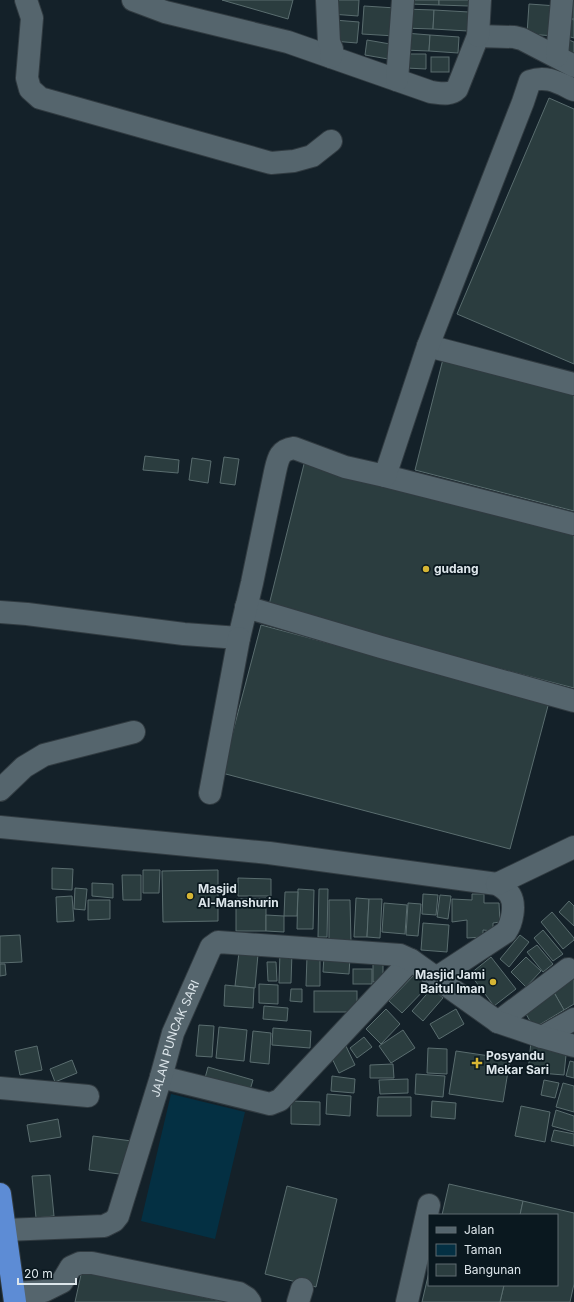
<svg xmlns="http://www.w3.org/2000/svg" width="574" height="1302" font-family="Inter,sans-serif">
	<rect width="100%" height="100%" fill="#142129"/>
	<path fill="#043043" d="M171,1094l74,18 -30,127 -74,-18z"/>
	<g fill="#2b3d3f" stroke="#5a6d6f">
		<path d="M222,0h71l-5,19z"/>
		<path d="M332,0h27l-1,16 -27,-2z"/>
		<path d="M409,0h30v5l-30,-1z"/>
		<path d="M439,0h31l-1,6 -30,-1z"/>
		<path d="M567,0h7v19l-7,-1z"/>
		<path d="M529,4l28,2 -2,30 -28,-2z"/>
		<path d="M364,6l32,2 -1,28 -33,-2z"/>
		<path d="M404,9l30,1 -1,19 -30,-1z"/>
		<path d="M434,10l35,2 -1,19 -35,-2z"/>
		<path d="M572,19l2,1v18l-7,-2z"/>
		<path d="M334,20l25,2 -2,21 -24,-2z"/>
		<path d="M405,33l25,2 -1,16 -26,-1z"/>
		<path d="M430,35l29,2 -1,16 -29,-2z"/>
		<path d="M367,40l29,5 -2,15 -29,-5z"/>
		<path d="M569,40l5,2v19l-12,-6z"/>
		<path d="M407,54h19v15l-20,-1z"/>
		<rect x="431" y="57" width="18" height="15"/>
		<path d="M549,98l25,11v255l-117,-50z"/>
		<path d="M443,359l131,33v119l-159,-41z"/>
		<path d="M145,456l34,4 -1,13 -35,-3z"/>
		<path d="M224,457l15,2 -4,26 -15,-2z"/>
		<path d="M192,458l19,3 -3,22 -19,-3z"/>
		<path d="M305,460l269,69v159l-306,-79z"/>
		<path d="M261,625l288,77 -39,147 -288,-76z"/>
		<path d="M52,868l21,1 -1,21 -20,-1z"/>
		<path d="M143,870h17l-1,23h-16z"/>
		<path d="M218,870v51l-55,1 -1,-51z"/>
		<path d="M122,875h19v25h-18z"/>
		<path d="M238,878l33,1v17h-33z"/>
		<path d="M92,883l21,1v14l-21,-2z"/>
		<path d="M75,888l12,1 -2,21 -11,-1z"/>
		<path d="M298,889l16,1 -1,39h-16z"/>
		<path d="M319,889h9l-1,48h-9z"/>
		<path d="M285,892h13l-1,24h-13z"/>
		<path d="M423,894l15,1 -2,20 -14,-1z"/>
		<path d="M472,894h12v9h15l1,19 -7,1v8l-10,-1v7l-16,1v-18l-15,2v-23l20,1z"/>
		<path d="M440,895l11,1 -3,23 -11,-2z"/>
		<path d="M72,896l2,25 -17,1 -1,-25z"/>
		<path d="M266,898v33h-30v-32z"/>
		<path d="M356,898l13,1 -2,38h-13z"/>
		<path d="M369,899h13l-2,39 -13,-1z"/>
		<path d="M88,900h22v19l-22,1z"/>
		<path d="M329,900h21l1,42 -22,-1z"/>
		<path d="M569,901l5,5v20l-15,-14z"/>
		<path d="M384,903l23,2 -2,29 -23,-2z"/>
		<path d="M408,903l13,1 -3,32 -12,-1z"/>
		<path d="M552,912l22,26v2l-11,9 -22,-27z"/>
		<path d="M266,915l18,1v16l-18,-1z"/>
		<path d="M423,923l26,2 -2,27 -26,-2z"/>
		<path d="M543,930l20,24 -10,7 -19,-23z"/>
		<path d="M20,935l2,27 -22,1v-27z"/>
		<path d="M520,935l9,7 -20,25 -9,-8z"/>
		<path d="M537,945l16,19 -10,8 -16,-20z"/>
		<path d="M239,952l19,2 -3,34 -20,-2z"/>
		<path d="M280,952h12l-1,31h-12z"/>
		<path d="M307,956h13v30h-14z"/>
		<path d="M324,956l26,1 -1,17 -26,-2z"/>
		<path d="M491,957l25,32 -22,17 -24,-32z"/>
		<path d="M526,957l15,14 -15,16 -15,-15z"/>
		<rect x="373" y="959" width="10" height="23"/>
		<path d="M267,962h9l1,19h-9z"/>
		<path d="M0,964h5l1,11 -6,1z"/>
		<rect x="353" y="969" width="19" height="15"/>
		<path d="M416,973l13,12 -27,28 -13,-12z"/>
		<path d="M574,976v28l-10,6 -12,-21z"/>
		<path d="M259,984l19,1v19l-19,-1z"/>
		<path d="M225,985l29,3 -1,20 -29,-2z"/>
		<path d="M432,988l11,10 -20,23 -11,-10z"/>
		<path d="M291,989h11v13l-12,-1z"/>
		<path d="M552,989l12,21 -30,18 -12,-21z"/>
		<rect x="314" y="991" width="43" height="21"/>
		<path d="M264,1006l24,2 -1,13 -24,-2z"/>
		<path d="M386,1009l14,15 -19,20 -15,-15z"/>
		<path d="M456,1009l8,15 -25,15 -9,-15z"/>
		<path d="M199,1025l15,1 -2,31 -16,-1z"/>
		<path d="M219,1027l28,3 -3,31 -28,-3z"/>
		<path d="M273,1028l38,3 -1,17 -38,-3z"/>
		<path d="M403,1030l12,18 -24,15 -12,-17z"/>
		<path d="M253,1031l18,2 -2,31 -19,-2z"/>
		<path d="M364,1037l8,10 -15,11 -7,-10z"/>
		<path d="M531,1041l36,4 -3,30 -36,-3z"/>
		<path d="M345,1044l10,21 -16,8 -10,-21z"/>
		<path d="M37,1046l5,24 -22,5 -5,-24z"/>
		<path d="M428,1048l19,1v25l-20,-1z"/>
		<path d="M456,1051l54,8 -7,43 -54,-8z"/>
		<path d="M72,1060l5,13 -22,9 -5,-13z"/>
		<path d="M570,1061l4,1v16l-8,-2z"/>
		<path d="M393,1064l1,14h-24v-13z"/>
		<path d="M208,1067l45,13 -3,10 -45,-12z"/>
		<path d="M416,1074l29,2 -2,21 -28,-3z"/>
		<path d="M332,1076l23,3 -1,14 -23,-2z"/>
		<path d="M408,1079v14l-28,1 -1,-14z"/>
		<path d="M544,1080l15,3 -4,15 -14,-3z"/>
		<path d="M563,1083l11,3v26l-18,-5z"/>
		<path d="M327,1094l24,2 -1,20 -24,-2z"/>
		<path d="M378,1097h33v19h-34z"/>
		<path d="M291,1101l29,1v23l-29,-1z"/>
		<path d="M432,1101l24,2 -1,16 -24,-2z"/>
		<path d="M521,1106l29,6 -5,30 -30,-6z"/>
		<path d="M556,1110l18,6v16l-22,-6z"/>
		<path d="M58,1119l3,18 -31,5 -3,-17z"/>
		<path d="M554,1130l20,4v12l-23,-5z"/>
		<path d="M93,1136l39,5 -5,34 -38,-5z"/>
		<path d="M50,1175l4,41 -18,2 -4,-42z"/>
		<path d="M449,1184l74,17 -3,14h-78z"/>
		<path d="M287,1186l50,13 -21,88 -51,-13z"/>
		<path d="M523,1201l51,12v71l-4,18h-70l4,-17h53v-70h-37z"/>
		<path d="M82,1270l144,32h-151z"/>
		<path d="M429,1272v13h75l-4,17h-78z"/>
	</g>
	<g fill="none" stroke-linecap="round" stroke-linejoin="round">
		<defs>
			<g id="minor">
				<path d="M26,0l6,18 -5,60 3,11 10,9 231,65 23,-2 18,-5 19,-15"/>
				<path d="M133,0l32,12 123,30 143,50c9,1 19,4 26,-3l21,-53 36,1 8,2 52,27"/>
				<path d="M327,0l2,42 3,7 -1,8"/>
				<path d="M478,36l2,-36"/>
				<path d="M557,56l5,-56"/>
				<path d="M397,80l6,-80"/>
				<path d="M428,346l146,38"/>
				<path d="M385,476l189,48"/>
				<path d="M246,607l135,40 193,54"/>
				<path d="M0,612l27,2 157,20 55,4 13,-55 23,-111c3,-13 4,-22 19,-24l51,19 40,9 43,-130 95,-244 7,-21c17,-6 29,2 44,9"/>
				<path d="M0,790l24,-23 20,-12 90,-23"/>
				<path d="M210,793l29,-155"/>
				<path d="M0,827l269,26 228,31c5,3 10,6 13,11 6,10 2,28 -4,37l-70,46"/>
				<path d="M497,884l77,-37"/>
				<path d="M498,1022l70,-53"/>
				<path d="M542,1037l32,-18"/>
				<path d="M161,1077l109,27 10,-4 131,-140"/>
				<path d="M0,1088l88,8"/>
				<path id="s1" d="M5,1230l99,-4 10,-5 4,-5 43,-139 12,-44 38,-86 7,-5 182,13 11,5 87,62 44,15 32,9"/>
				<path d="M14,1293l30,-2 18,-9 9,-15 9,-4h12l147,30 8,5 3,4"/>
				<path d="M298,1302l4,-13"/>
				<path d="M407,1302l22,-97"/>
			</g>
			<path id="highway" d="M0,1194l15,108"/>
		</defs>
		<use href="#minor" stroke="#313b41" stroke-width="24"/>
		<use href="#highway" stroke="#313b41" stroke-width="24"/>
		<use href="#minor" stroke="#55656d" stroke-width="22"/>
		<use href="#highway" stroke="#5d8cd5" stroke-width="22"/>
	</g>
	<g fill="#d6b534" stroke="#0a181f" stroke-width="1.5">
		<circle cx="426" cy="569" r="4"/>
		<circle cx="190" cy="896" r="4"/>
		<circle cx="493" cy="982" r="4"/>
		<path d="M475 1057h4v4h4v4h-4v4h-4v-4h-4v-4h4z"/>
	</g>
	<g text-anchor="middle" stroke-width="3.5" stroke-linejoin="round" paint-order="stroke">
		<g font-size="12" font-weight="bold" fill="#dde6eb" stroke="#0a181f" text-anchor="start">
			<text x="434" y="573">gudang</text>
			<text x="198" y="893">Masjid<tspan x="198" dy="14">Al-Manshurin</tspan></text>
			<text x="485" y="979" text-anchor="end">Masjid Jami<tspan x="485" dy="14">Baitul Iman</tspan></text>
			<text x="486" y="1060">Posyandu<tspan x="486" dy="14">Mekar Sari</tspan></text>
		</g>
		<g font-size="12" fill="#dde6eb" stroke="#0a181f">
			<text dy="4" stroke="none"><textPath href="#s1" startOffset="303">JALAN PUNCAK SARI</textPath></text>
		</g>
	</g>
	<rect x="428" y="1214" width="130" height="72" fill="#0a181f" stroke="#5e6a71"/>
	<rect x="436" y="1227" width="20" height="6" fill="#55656d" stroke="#5e6a71"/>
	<text x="464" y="1234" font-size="12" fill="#dde6eb">Jalan</text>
	<rect x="436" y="1244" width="20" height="12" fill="#043043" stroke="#5e6a71"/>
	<text x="464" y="1254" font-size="12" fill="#dde6eb">Taman</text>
	<rect x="436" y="1264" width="20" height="12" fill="#2b3d3f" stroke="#5e6a71"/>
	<text x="464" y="1274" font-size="12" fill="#dde6eb">Bangunan</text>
	<path d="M18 1278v6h58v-6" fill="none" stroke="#dde6eb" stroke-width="2"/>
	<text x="24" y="1278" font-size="12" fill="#dde6eb" stroke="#0a181f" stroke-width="3" paint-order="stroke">20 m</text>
</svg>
